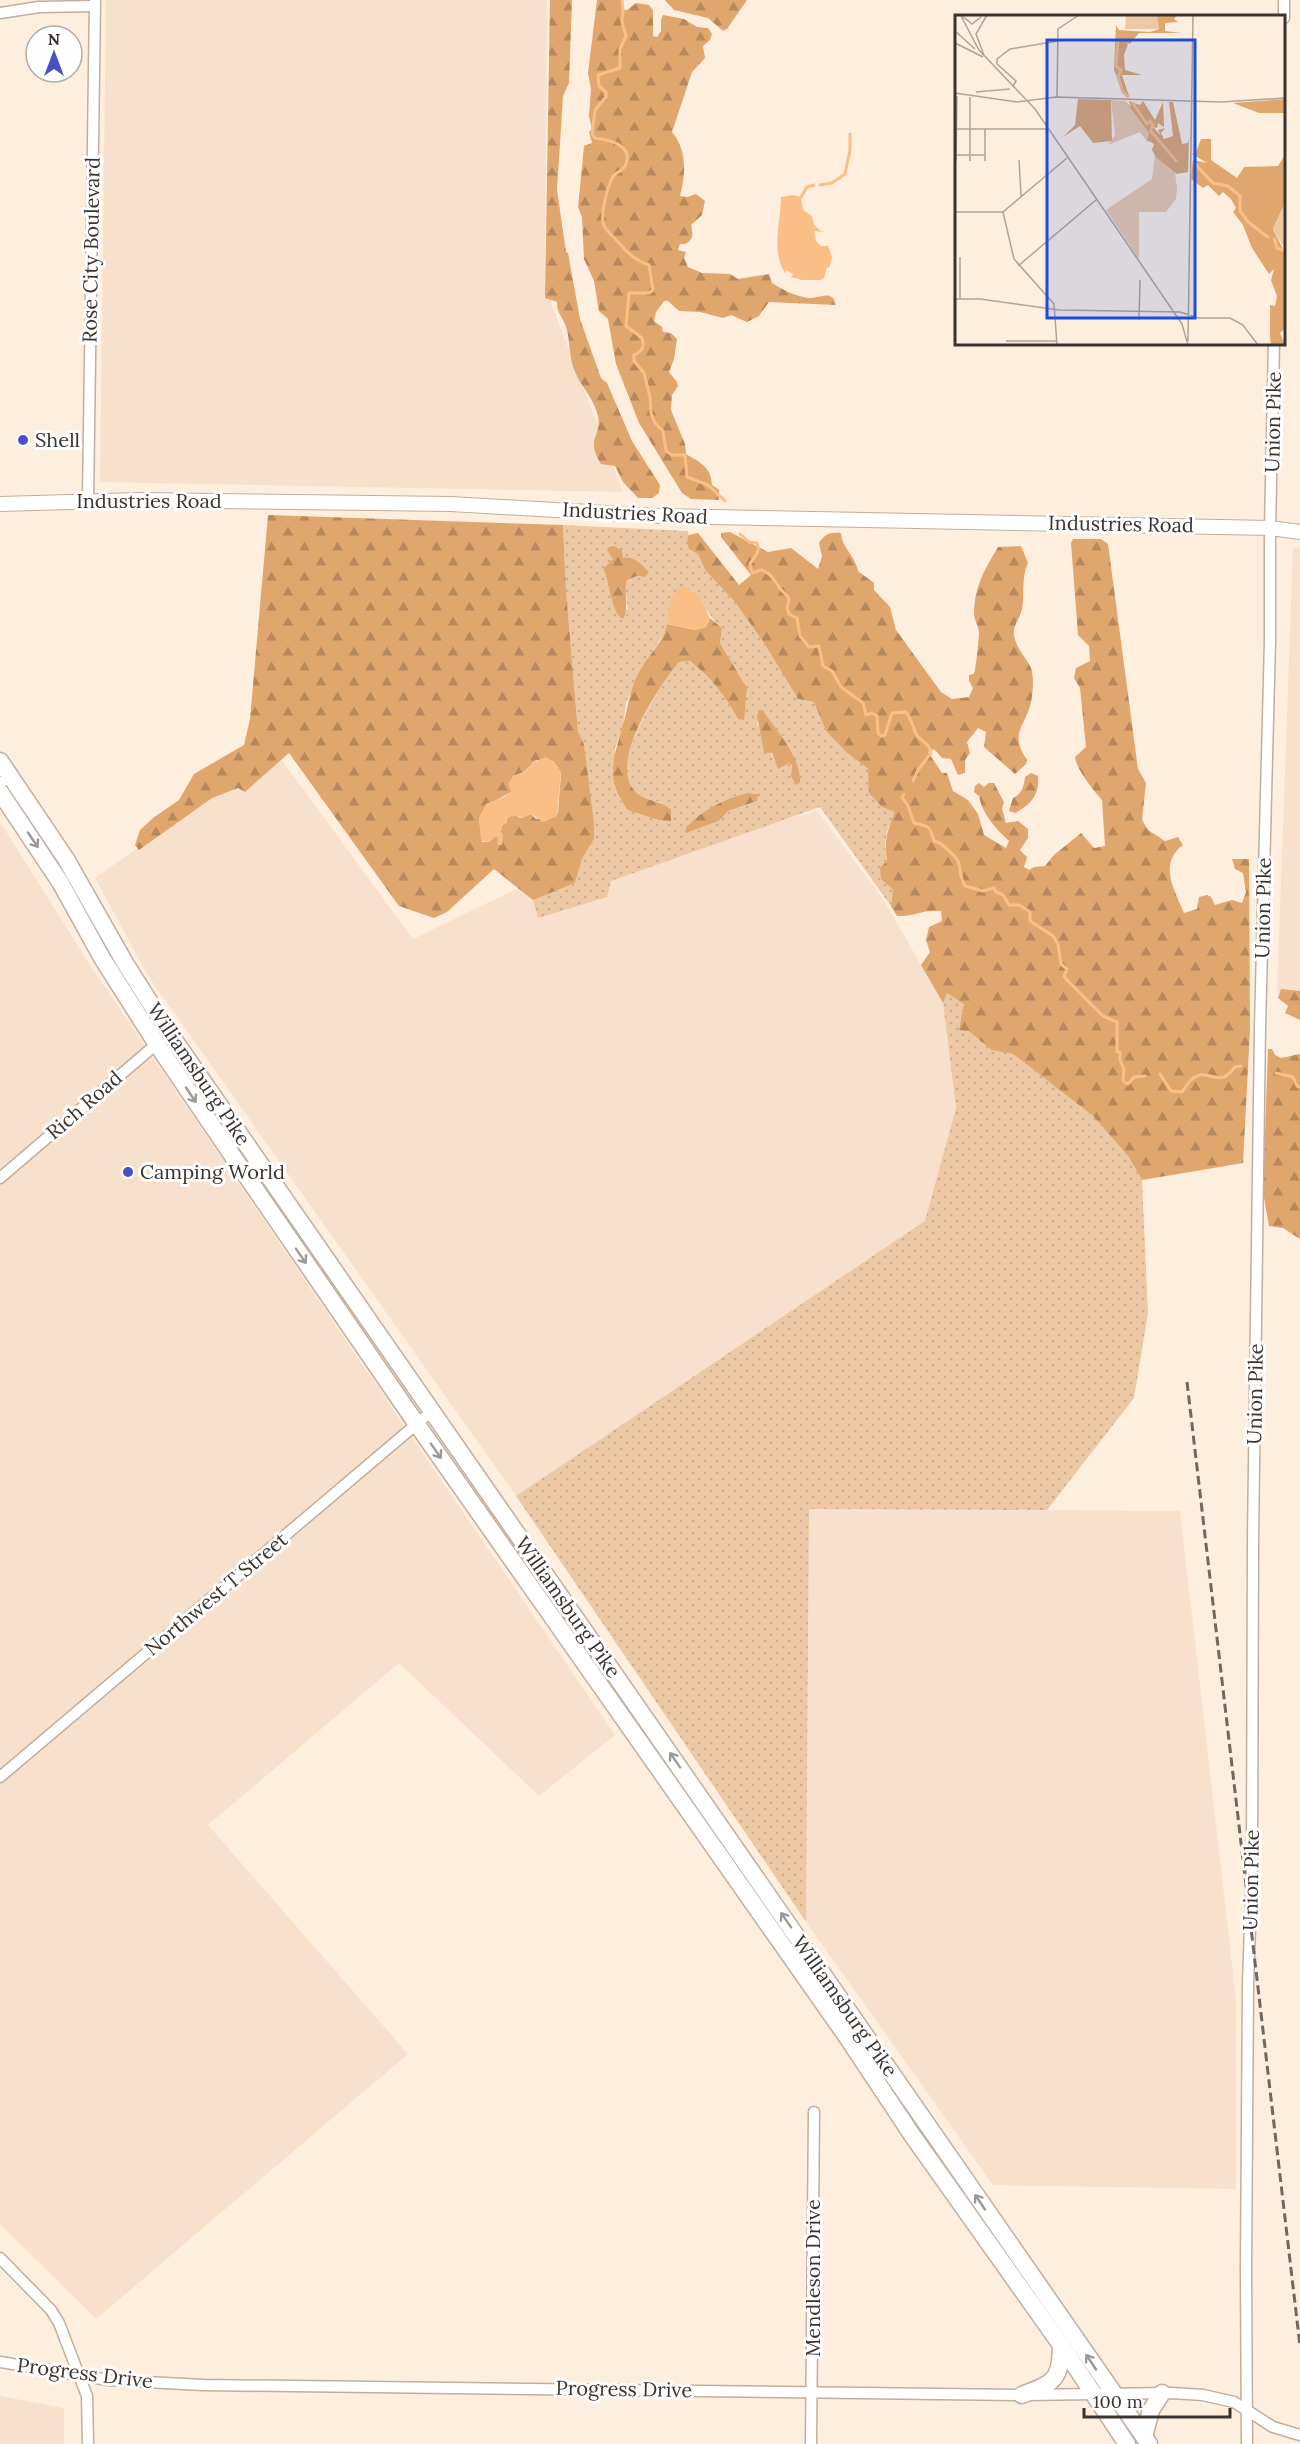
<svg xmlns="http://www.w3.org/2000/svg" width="1300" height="2444" font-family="Lora,serif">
	<defs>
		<pattern id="grass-dots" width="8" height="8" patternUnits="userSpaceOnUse" patternTransform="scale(1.5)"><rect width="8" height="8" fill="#edc8a4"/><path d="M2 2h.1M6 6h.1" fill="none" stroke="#ccac8e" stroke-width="1.8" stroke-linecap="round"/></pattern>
		<pattern id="forest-firs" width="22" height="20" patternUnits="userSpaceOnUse" patternTransform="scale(1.5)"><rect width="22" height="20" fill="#dfa66e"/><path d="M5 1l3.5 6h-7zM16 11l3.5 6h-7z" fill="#b6885b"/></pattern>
	</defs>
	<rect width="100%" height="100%" fill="#feeede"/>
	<g fill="#f7e1cd">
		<path d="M106,0h441l-2,287 78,205 -523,-10z"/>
		<path d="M1293,548h7v457l-23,-12z"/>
		<path d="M275,751l138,188 101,-49 303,-79 66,88 60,104 13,105 -30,113 -410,275 -368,-520 -53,-98z"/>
		<path d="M0,822l94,149 521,764 -76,61 -140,-133 -191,162 200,229 -312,265 -96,-95z"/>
		<path d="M809,1509l371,2 56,488v190l-243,-4 -187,-263z"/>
		<path d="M0,2396l64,12v36h-64z"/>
	</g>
	<g fill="url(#grass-dots)" fill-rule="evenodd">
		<path d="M563,525l124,6 2,4 -2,5 11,14 7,16 30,32 29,41 34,56 16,3 12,29 20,21 22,17 14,38 14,5 -9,19 -2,14 2,16 -6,18 12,11 -2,16 -71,-99 -209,74 -4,16 -69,21 -5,-18 42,-17 7,-24 12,-20 -10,-95 -6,-12 -12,-142zM609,553l14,5 22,19 -8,-1 -10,3 -2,7 3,24 -15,-7 -2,-14 -8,-20 11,-10zM692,590c11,12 17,27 30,38l-2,15 27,45 -2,20 -7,11c-13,-23 -27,-42 -48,-58l-11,1c-17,21 -61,89 -51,117 6,17 21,21 36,24l-43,-2 -6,-53 8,-21 3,-24 16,-36 24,-36 4,-26zM763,710l18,26 19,46 -9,-6 1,-11 -3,-2 -11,5 -21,-45zM747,793l10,8 -29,10 -9,10 -33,12v-6c17,-17 37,-28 61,-34z"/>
		<path d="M947,992l18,12 -6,26h10l23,19 21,5 80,62 35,40 14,24 6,133 -14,85 -87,112 -238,-1 -3,413 -290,-426 409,-275 31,-113 -13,-105z"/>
	</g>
	<g fill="url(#forest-firs)" fill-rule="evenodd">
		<path d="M550,0h22l-3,83 -6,13 -6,94 9,62 2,1 12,66 21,59 6,5 25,58 28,44 -1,8 -7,5h-14l-15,-16 -8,-16 -14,-2c-16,-26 1,-27 -3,-48 -3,-15 -16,-29 -22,-42 -8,-15 -5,-35 -11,-50 -4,-9 -8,-12 -8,-22l-12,-4z"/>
		<path d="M597,0h25l1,10h4l9,-7 13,2 4,5v26l4,1 4,-6v-11l2,-5 21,4 13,8 11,1 4,6 -2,6 -7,6 2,12 -13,14 -20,60c15,18 14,42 8,64l7,1 9,-3 9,7 -3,14 -11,10c2,8 3,15 -6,19h-5l-2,6 8,2 -2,6 4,9 14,6 28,1 8,5 31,-5 3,9c11,7 23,13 36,15 11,1 24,-10 28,7l-67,-3 -10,14 -12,6 -16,-7 -8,3 -23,-6 -21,-1 -11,-10h-4l-8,11 -2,9 8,6 1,5 8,1 6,6 -3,20 -5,13 8,10 1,4 -6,9 -1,15 14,34 1,10c15,9 25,13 26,31l7,5v10l-28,-1 -9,-6 -43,-70 -23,-59 -8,-45 -9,-8 -5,-30 -10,-22 -2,-42 -4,-10 6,-61 8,-3 -3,-11 3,-3 -3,-13 2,-27 -3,-16z"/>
		<path d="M665,0h82l-20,29 -4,2 -15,-13 -34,-8z"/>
		<path d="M268,515l295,10 3,65 12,142 6,12 10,80v15l-12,20 -7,24 -42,17 -39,-31 -47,43 -13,6 -35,-12 -110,-153 -44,39 -7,-4 -26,10 -73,52 -4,-5 5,-15 13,-12 26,-18 15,-26 50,-29 6,-26zM536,760l17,1 8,13 -3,38 -3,5 -19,2 -5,-5 -11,4 -5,-3 -7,2 -6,9 -4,16v-5l-2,-1 -7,6h-7l-3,-24 12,-15 20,-11 2,-16 11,-4z"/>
		<path d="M730,532l38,20 23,-4 27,21 4,-13 -3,-13c6,-9 10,-11 22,-10 1,15 14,22 17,38l16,12v7l16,17 6,23 45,62 11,7 17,-2 4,-9 -4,-7v-6l5,-1c2,-5 5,-36 5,-42 -1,-7 -5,-12 -5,-19 1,-28 10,-42 24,-66l23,-1 7,17c-8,17 -2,34 -7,50 -3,8 -8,13 -7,22 2,14 12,22 17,33 3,8 2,20 1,28 -3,29 -25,35 -5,64l-1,4 -11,10 -31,-27 2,-15 -8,-4 -11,14 3,11 -5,7v13l-7,2 -7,-16 -9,-1 -8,-9 -6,3 14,21h5l6,18 15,9 10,14 6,21 22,13 3,-7c-13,-12 -27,-27 -30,-45l-5,-4 1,-6 4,-3 5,4 5,-4h5l10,19 -2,7 4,14 12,-2 10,8v9l-8,12 7,7 -3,10 5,3 5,-3 11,-1 9,-11 27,-22 13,15 11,-2 -3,-46c-8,-9 -26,-31 -27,-43l11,-10 -6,-59 -6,-10 2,-10 14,-7 -1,-15 -11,-11 -7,-92 2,-4h28l7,5 30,225 8,14 -4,37 6,10 17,11 13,-4 5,8c-25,19 -9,44 1,68l13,-4 2,-12 8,-2 4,2 4,8 17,-5 10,3 4,-11 -3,-19 -8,-4 -3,-10h17l1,171 -7,133 -101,17 -14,-24 -35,-40 -80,-62 -21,-4 -23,-19 -10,-1 5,-26 -17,-11 -4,10 -22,-38 9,-13 -4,-12 3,-13 13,-6 -1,-10c-19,-2 -27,6 -44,5l-6,-10 2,-16 -12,-11 -1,-11 7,-7c-3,-22 0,-29 8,-49l-13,-5 -13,-14 -1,-24 -22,-17 -20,-21 -12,-29 -16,-3 -34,-56 -29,-41 -30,-32 -7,-16 -9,-5 -2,-10 2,-4 9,-2 41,52 12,-10 -30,-38v-4z"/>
		<path d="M614,546l8,5 1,7c12,-2 18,6 26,14l-4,5 -8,-1 -10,4c-4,13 3,25 -4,39 -13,-7 -12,-36 -20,-50l10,-10 -6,-9 2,-3z"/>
		<path d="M710,618l12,10 -2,15 27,45 -3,32 -6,-1c-13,-23 -27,-42 -48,-58l-11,1c-19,23 -72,101 -44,129 11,11 26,9 36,19v11l-12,-1 -31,-10c-23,-31 -15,-49 -6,-82 7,-22 7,-40 20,-61 8,-14 23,-27 25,-43l28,6 11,-3z"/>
		<path d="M763,710c13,20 38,47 37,72l-4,3 -5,-9 1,-11 -3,-2 -11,6 -6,-16 -8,-1 -7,-36 2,-5z"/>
		<path d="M1031,773l7,3c2,18 -7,29 -23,37l-6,-2 4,-13c9,-4 11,-12 12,-21z"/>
		<path d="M747,793l11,1 -1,7 -29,10 -9,10 -33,12v-6c17,-17 37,-28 61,-34z"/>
		<path d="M1281,989l19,2v29l-15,-7 3,-7 -10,-8z"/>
		<path d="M1268,1049h4l3,6 6,3 19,-4v185l-17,-11 -14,-2 -6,-34z"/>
	</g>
	<g fill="#f9bf86">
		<path d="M793,195l8,2 2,13 9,6 2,9 8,7 -8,-1 2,10 5,5h7l4,11 -3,11 -2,-1 -3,11 -3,2h-19l-11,-3 2,-3 -7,-4v4c-16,-22 -5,-52 -5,-77z"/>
		<path d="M682,587c15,1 22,18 28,31l-4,9 -11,3 -28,-6c1,-12 2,-32 15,-37z"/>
		<path d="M546,757l10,7 5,8 -4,44 -14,6 -12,-8 -8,4 -8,-3 -7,2 -1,6 -5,3 -1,6 2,3 -1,10h-5l1,-8 -2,-1 -7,6 -8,-1 -2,-23 7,-14c9,-4 17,-5 25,-12l-3,-8 5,-8 12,-4 8,-10z"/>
	</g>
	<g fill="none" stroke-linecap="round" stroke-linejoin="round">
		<g stroke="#f9bf86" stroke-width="3">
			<path d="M622,0l1,12 -1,10 4,14 -6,13v19l-22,7 1,11 7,6v5l-11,13 -3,24 3,4c14,2 40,7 30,28 -3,6 -10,6 -13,12 -5,12 -11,32 -9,45 3,9 11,14 17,21 8,10 17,17 29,21l4,25 -4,3h-20l-3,33 16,12c3,10 0,13 -8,17v6l10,12 6,24 1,16 4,10 8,8 3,20 6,4h13l2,22 21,8 17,16"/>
			<path d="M820,185l12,-2 13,-9 5,-24v-16"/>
			<path d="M801,197l6,-10 7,-2"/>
			<path d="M740,534l9,8 8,1c4,9 -3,14 -7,21l2,9 9,-3c10,3 12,9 18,17 3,5 7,6 10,12l-2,9 2,6 8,4 3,18 9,11 10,-1 4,20 9,5 9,16 22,16 3,12 6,-2 5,3 1,17 3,3 4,-1 7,-22 14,-1c5,7 7,14 10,22 5,8 13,8 15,19l-13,17 -5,11"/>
			<path d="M904,794l-2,3 6,9 6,17c16,3 16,4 20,18 9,2 10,6 16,11 15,11 6,20 15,34l18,5 11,-3 2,4 7,3 6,10h10l11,7v9l23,15 5,8 3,20 6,5 -3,7 4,5 35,35 14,6v30h3v8l4,9 -1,12 5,3 6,-7 11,-1"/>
			<path d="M1276,1073l17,4 4,9 3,1"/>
			<path d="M1160,1074l11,17 11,1c5,-7 9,-15 18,-17 14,-2 20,12 35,-8l6,-1"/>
		</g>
		<defs>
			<g id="minor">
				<path d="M0,13l39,-6 55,-1"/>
				<path d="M1284,18v-18"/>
				<path d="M88,501l7,-501"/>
				<path d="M0,783l10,-6"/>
				<path d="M0,1178l160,-137"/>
				<path d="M0,1777l432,-366"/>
				<path d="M0,2258l51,52 8,13 28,73 1,48"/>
				<path d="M0,2362l108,18 95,5 819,10 149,-2 32,2 31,7 39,25 27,8"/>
				<path d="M811,2444l3,-332"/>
				<path d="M1247,2444l-1,-175 2,-285 4,-115 1,-330 7,-513 10,-385v-113l4,-184"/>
			</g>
			<path id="tertiary" d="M0,504l139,-4 312,4 208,12 611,12 30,4"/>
			<g id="primary">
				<path d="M0,761l66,98 59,104 45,71 979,1410"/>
				<path d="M0,792l60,90 42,76 54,85 76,112 184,268 431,614 65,98 149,210 66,99"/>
				<path d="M1022,2395c31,-12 39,-14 39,-50"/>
				<path d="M1144,2437l7,-27 11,-17"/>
			</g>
		</defs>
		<use href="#minor" stroke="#bfafa0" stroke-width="13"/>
		<use href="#tertiary" stroke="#bfafa0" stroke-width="16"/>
		<use href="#primary" stroke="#bfafa0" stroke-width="19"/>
		<use href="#minor" stroke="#fff" stroke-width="10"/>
		<use href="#tertiary" stroke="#fff" stroke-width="14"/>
		<use href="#primary" stroke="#fff" stroke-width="16"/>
		<path stroke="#71675e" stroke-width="3" stroke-dasharray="9 4.5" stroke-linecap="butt" d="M1187,1382l113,964"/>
	</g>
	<defs><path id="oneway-shaft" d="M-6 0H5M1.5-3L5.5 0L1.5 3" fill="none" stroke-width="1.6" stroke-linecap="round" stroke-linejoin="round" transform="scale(1.5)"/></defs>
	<g stroke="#9d9a96">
		<use href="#oneway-shaft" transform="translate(33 840) rotate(56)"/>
		<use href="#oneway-shaft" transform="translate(191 1095) rotate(56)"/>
		<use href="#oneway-shaft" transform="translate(301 1256) rotate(55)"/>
		<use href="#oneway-shaft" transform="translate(436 1451) rotate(55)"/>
		<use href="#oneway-shaft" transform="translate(675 1760) rotate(-125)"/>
		<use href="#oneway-shaft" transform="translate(786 1920) rotate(-125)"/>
		<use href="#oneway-shaft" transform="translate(980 2202) rotate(-124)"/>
		<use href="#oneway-shaft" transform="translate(1091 2362) rotate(-124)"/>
	</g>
	<g fill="#4950c6" stroke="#fefefe" stroke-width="2">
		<circle cx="23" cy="440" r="6"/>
		<circle cx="128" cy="1172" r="6"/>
	</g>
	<g text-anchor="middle" stroke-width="6" stroke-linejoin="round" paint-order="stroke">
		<g font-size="20" fill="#3b342e" stroke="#fefefe">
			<text transform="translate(91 250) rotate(-89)" y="7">Rose City Boulevard</text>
			<text transform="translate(1273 422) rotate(-89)" y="7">Union Pike</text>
			<text x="149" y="508">Industries Road</text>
			<text transform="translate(635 513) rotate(3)" y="7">Industries Road</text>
			<text transform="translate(1121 524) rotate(1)" y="7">Industries Road</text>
			<text transform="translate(1263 908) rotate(-89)" y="7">Union Pike</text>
			<text transform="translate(199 1074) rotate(56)" y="7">Williamsburg Pike</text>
			<text transform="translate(84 1105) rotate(-41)" y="7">Rich Road</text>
			<text transform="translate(1255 1394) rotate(-89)" y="7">Union Pike</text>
			<text transform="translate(216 1594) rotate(-40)" y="7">Northwest T Street</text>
			<text transform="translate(568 1607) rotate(55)" y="7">Williamsburg Pike</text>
			<text transform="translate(1251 1880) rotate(-89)" y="7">Union Pike</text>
			<text transform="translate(845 2006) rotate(55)" y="7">Williamsburg Pike</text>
			<text transform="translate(813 2278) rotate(-90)" y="7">Mendleson Drive</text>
			<text transform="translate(85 2373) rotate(7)" y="7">Progress Drive</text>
			<text transform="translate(624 2389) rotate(1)" y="7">Progress Drive</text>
		</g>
		<g font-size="20" fill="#3b342e" stroke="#fefefe" text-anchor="start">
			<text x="35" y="447">Shell</text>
			<text x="140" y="1179">Camping World</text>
		</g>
	</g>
	<g transform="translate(955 15)">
		<rect width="330" height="330" fill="#feeede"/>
		<path d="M171,0h31l2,14h-34zM156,85l14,1 24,32 -1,10 -8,-11 -32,13 7,-10zM200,138l20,19 2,17 -1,10 -10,13h-27v47l-33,-49 46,-31z" fill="#edc8a4"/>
		<path d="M202,0h20l-3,4 4,3 -13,1v8l16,2h-42l-9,11 -5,-2 3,2 -4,11 1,15 17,5h-20l7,21 -3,1 -12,-27 2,-45 3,5 31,2 9,-3zM123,84l33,1 1,41 -19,2 -13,-17 -17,11 12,-12zM330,84v14h-26l-26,-10zM170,86l6,6 -2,-6 11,4 3,-4 12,19 8,-18 1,25 -6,-4 -1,5 -4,-1 8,9 -3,-6 7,-2 -4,5 3,6 9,-3 -4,-34h4l9,42 6,-1 1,-5 -1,34 -11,2 -21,-17 -4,-7 2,-6 -7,-4 2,-7zM246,124h10v21l26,18 7,-11 34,-1 7,-11v48l-12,26 12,24v76l-5,4 5,12h-14l-1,-9v-31l5,1 2,-10 -6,-16 3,-11 -5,5 -17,-26 -9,-23 -10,-13 3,-4 -5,-9 -8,-7 -4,4 -11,-11 -5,3 -12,-9 2,-19 14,3 -15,-9 4,-2z" fill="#dfa66e"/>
		<path d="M330,188v46l-12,-20z" fill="#edc8a4"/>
		<path fill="none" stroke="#f9bf86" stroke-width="3" d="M163,25l-2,26 5,4 -3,7 5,15 6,5M177,87l15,22 3,-3 3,4 -2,4M195,115l27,32M238,147l20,21 15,3 12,10v15l8,11 21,16M319,223l3,10 8,3"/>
		<path fill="none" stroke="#b0a498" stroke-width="1.5" d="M6,0l11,9 9,-7M6,1l18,34 56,59 147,215 6,21M0,16l20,18M0,28l28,14M29,40l-8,-21 11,-19M58,71l3,-5 -19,-17v-5l13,-10 48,-8M21,77l34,-3M0,78l62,9 39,-5 165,5 64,-4M102,82l1,-68 21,-14M0,114h93M0,140h30M64,145l2,36M1,146l1,-65M15,146v-64M30,146v-32M0,197h48l64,-54M48,197l11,47 40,45 3,41M5,242v42M63,251l78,-66M0,284h25l79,11 121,2 19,6h31l13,7 15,20M184,305l1,-40M51,326h51M233,326l5,-326"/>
		<path fill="#1d4ed8" fill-opacity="0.15" stroke="#1d4ed8" stroke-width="3" d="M92,25h148v278h-148z"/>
		<rect width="330" height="330" fill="none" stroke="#3b342e" stroke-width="3"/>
	</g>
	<g transform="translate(54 54)"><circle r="28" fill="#fefefe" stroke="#b0adab" stroke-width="1.5"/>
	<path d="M0-4.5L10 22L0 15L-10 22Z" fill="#4950c6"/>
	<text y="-9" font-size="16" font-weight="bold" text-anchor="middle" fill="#3b342e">N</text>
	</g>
	<path d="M1084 2408v9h146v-9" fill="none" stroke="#3b342e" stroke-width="3"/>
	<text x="1093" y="2408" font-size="18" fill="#3b342e" stroke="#fefefe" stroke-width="4.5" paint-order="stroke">100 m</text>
</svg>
